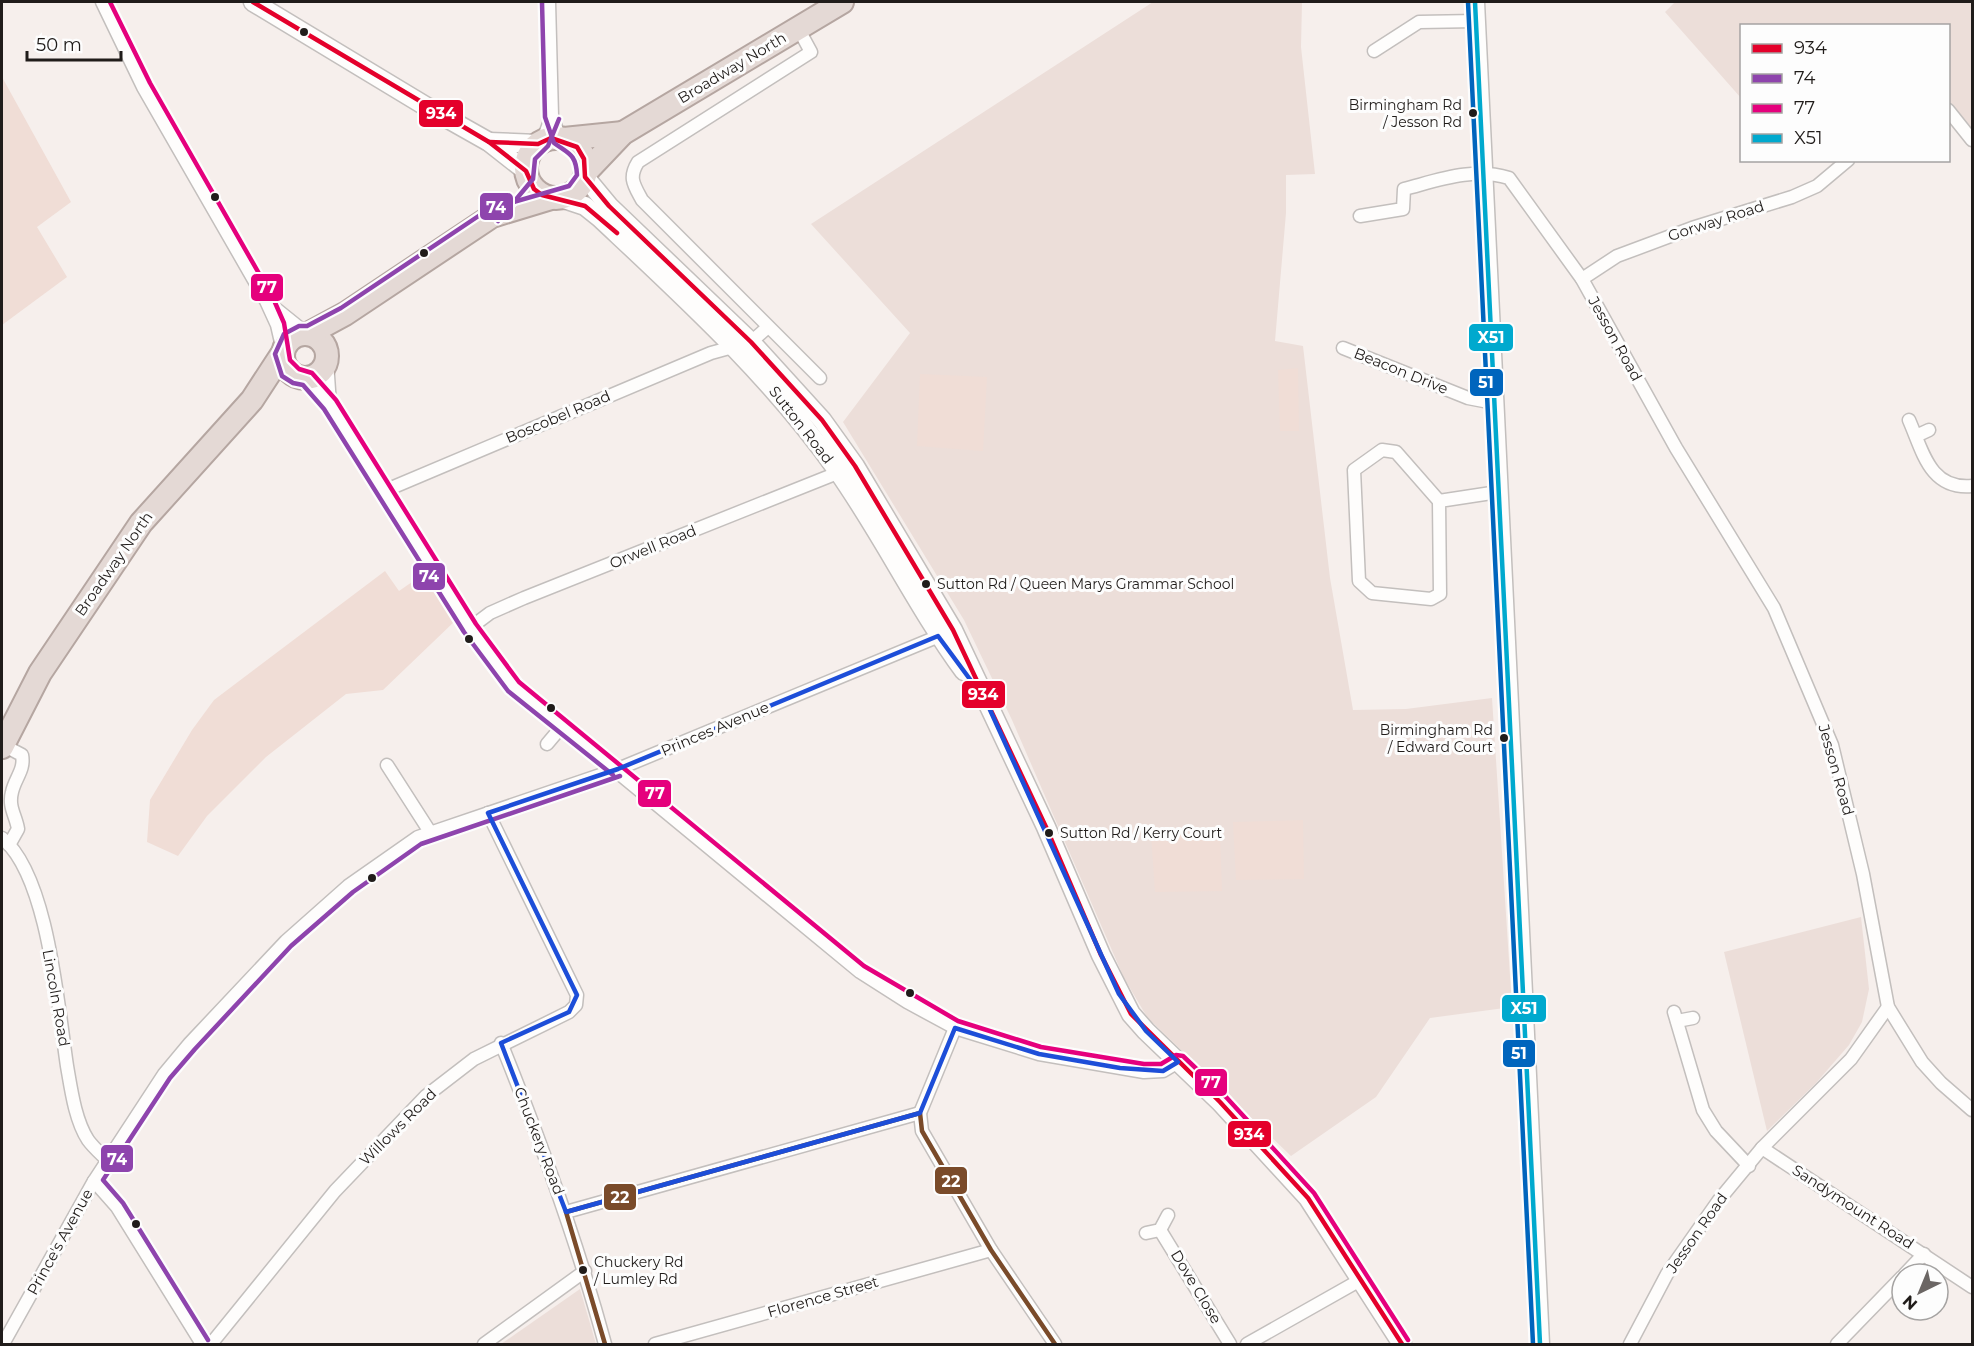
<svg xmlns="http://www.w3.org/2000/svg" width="1974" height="1346" font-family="Montserrat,sans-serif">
	<rect width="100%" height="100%" fill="#f6efec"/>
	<g fill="#ecded9">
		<path d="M1153,2h149l-1,45 14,127 -29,1v38l-11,128 28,5 27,232 23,132 53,-1 86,-11 20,309 -82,11 -54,79 -85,59 -144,-139 -23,-39 -112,-258 -48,-100 -121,-198 67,-89 -99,-109z"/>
		<path d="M1675,2h297v127l-23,-28 -1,-75h-206l-1,72 -76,-86z"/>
		<path d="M1861,917l8,72 -7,33 -13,23 -33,38 -49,48 -43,-179z"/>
		<path d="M580,1289l16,55h-95z"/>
	</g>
	<g fill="#f0ddd6">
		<path d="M2,77l69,125 -34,25 30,50 -65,48z"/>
		<path d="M1298,368l1,63h-19l-2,-61z"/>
		<path d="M920,374l67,3 -4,74 -66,-5z"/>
		<path d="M385,571l14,20 23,-16 34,45 -73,70 -37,4 -80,63 -59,59 -29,40 -31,-14 3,-42 42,-70 22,-30z"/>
		<path d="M1303,820l1,59 -68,1 -3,-58z"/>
		<path d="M1151,834h69l2,57 -67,1z"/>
	</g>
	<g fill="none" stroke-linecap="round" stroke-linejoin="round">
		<defs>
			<g id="street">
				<path d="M102,2l41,85 123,214 11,24 6,26"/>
				<path d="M549,2l3,114 8,23"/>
				<path d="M798,28l13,24 -173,110c-10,16 -4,23 4,38l178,178"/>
				<path d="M1374,51l45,-29 57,-1"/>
				<path d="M1948,110l24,30"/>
				<path d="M542,142l10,-26"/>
				<path d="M1360,216l43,-7 1,-20c35,-9 68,-22 105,-11l73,101 94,169 98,160 58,137 31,129 25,133 34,55 19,21 31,27"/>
				<path d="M1582,279l35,-23 75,-28 100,-31 25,-11 31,-26"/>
				<path d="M270,304l36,29"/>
				<path d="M1343,348l125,50 26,5"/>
				<path d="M327,362l3,42"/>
				<path d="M307,378l23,26 140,224 44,59 346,285 47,30 48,26 84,26 105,18 19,-1 15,-9"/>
				<path d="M1909,420c14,32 21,70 63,66"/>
				<path d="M1916,436l13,-6"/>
				<path d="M384,491l327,-138 40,-11 17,-15"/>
				<path d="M1439,501l-43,-49 -14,-2 -28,20 5,111 13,12 59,6 9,-5 -1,-93 59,-9"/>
				<path d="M470,628l20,-15 34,-15 321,-128"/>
				<path d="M547,744l16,-19"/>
				<path d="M3,745l19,10c3,15 -7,23 -10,37 -4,15 4,24 6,37l-9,16"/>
				<path d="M387,765l43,67"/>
				<path d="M2,838c46,37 56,169 65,228 4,23 8,54 21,74 5,7 13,14 19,20"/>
				<path d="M1674,1012l29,98 13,21 33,35"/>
				<path d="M1677,1021l16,-3"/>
				<path d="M955,1028l-35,85 2,18 69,119 64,94"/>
				<path d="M501,1043c40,99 76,198 104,301"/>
				<path d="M1762,1148l210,139"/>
				<path d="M94,1181l23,26 85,137"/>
				<path d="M566,1212l354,-99"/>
				<path d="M1160,1230l70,114"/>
				<path d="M1146,1233l14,-3 8,-15"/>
				<path d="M1905,1274l19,-20"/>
				<path d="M3,1344l91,-163 70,-107 25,-30 97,-103 62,-55 70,-49 200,-68 326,-135"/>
				<path d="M211,1344l124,-153 91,-95 48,-37 95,-47 7,-7 1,-10 -89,-182"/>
				<path d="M484,1344l101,-73"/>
				<path d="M655,1344l336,-94"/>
				<path d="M1247,1344l115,-65"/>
				<path d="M1630,1344l37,-70 52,-74 43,-52 89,-89 37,-52"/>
				<path d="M1837,1344l65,-67"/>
			</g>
			<g id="secondary">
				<path d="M253,2l174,105 62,35 37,29"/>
				<path d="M1475,2l65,1342"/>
				<path d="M489,142l49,2"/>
				<path d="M585,177l24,29 142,136 71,78 33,46 98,164 93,197 55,128 30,59 15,17 74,71 88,96 94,146"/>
				<path d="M561,198l24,8 15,12c84,79 170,157 237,252 46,65 80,137 127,201"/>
			</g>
			<g id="highway">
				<circle cx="556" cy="168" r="30"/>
				<path d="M564,139l59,-6"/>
				<path d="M585,173l38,-40 219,-131"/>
				<circle cx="305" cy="356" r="22"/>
				<path d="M308,334l37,-20 147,-98 59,-18"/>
				<path d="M2,747l38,-74 101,-150 111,-123 30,-46"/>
			</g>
		</defs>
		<use href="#street" stroke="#c3bfbd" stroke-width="15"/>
		<use href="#secondary" stroke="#c3bfbd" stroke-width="21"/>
		<use href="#highway" stroke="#b5a6a1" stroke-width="26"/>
		<use href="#street" stroke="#fefdfc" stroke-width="12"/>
		<use href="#secondary" stroke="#fefdfc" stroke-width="18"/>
		<use href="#highway" stroke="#e4d9d5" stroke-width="22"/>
		<defs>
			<g id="bus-1">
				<path d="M253,2l236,140 37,29 8,18 8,6 43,11 32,27"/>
				<path d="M489,142l49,2 13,-6 26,9 7,12 1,18 24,29 142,136 71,78 33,46 98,164 93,197 55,128 30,59 89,88 88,96 94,146"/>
			</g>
			<g id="bus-2">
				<path d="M542,2l3,115 9,26c15,11 22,11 23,32l-8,11 -80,23 -148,99 -34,18h-8l-15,8 -9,20 7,22 11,7 10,2 21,24 140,223 44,59 105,84"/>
				<path d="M498,221l35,-42 2,-20 13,-13 11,-27"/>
				<path d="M208,1340l-85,-137 -20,-23 67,-102 25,-29 96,-103 62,-54 68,-48 199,-68"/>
			</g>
			<path id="bus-3" d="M110,2l40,81 123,215 11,25 6,37 9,9 13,4 24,27 140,224 43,58 345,284 94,55 83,26 103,17h17l15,-9 7,1 43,41 88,96 94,147"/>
			<path id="bus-4" d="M1475,2l65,1342"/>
			<path id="bus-5" d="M1468,2l65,1342"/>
			<path id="bus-6" d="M605,1344l-39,-132 354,-99 2,18 69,119 64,94"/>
		</defs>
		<use href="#bus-1" stroke="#fdfdfd" stroke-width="9"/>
		<use href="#bus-2" stroke="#fdfdfd" stroke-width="9"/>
		<use href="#bus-3" stroke="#fdfdfd" stroke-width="9"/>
		<use href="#bus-4" stroke="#fdfdfd" stroke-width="9"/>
		<use href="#bus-5" stroke="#fdfdfd" stroke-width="9"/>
		<use href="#bus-6" stroke="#fdfdfd" stroke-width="9"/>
		<use href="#bus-1" stroke="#e4002b" stroke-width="4.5"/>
		<use href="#bus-2" stroke="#8e44ad" stroke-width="4.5"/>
		<use href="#bus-3" stroke="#e5007d" stroke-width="4.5"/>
		<use href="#bus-4" stroke="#00a9ce" stroke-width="4.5"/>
		<use href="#bus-5" stroke="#0065bd" stroke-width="4.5"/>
		<use href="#bus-6" stroke="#7a4b2a" stroke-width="4.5"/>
	</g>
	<path fill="none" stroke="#1d4ed8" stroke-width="4.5" stroke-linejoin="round" d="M938,636l48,65 133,293 27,37 32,31 -15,9 -43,-3 -81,-14 -84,-26 -35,85 -354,99 -65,-169 68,-31 8,-17 -89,-182 130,-44z"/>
	<g fill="#201c1a" stroke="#fdfdfd" stroke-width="2">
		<circle cx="304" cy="32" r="5"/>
		<circle cx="1473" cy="113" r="5"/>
		<circle cx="215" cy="197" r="5"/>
		<circle cx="424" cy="253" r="5"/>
		<circle cx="926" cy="584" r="5"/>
		<circle cx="469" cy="639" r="5"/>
		<circle cx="551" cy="708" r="5"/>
		<circle cx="1504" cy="738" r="5"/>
		<circle cx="1049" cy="833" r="5"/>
		<circle cx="372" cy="878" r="5"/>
		<circle cx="910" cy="993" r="5"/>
		<circle cx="136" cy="1224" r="5"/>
		<circle cx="583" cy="1270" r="5"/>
	</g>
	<g text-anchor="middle" stroke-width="6" stroke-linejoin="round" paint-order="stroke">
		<g font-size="14" fill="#201c1a" stroke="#fdfdfd" text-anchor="start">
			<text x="1462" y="110" text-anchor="end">Birmingham Rd<tspan x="1462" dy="17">/ Jesson Rd</tspan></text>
			<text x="937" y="589">Sutton Rd / Queen Marys Grammar School</text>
			<text x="1493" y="735" text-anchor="end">Birmingham Rd<tspan x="1493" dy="17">/ Edward Court</tspan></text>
			<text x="1060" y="838">Sutton Rd / Kerry Court</text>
			<text x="594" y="1267">Chuckery Rd<tspan x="594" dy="17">/ Lumley Rd</tspan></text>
		</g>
		<g font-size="15" fill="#201c1a" stroke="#fdfdfd">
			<text transform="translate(732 68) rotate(-31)" y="5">Broadway North</text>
			<text transform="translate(1716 221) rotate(-18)" y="5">Gorway Road</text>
			<text transform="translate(1615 339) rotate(61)" y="5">Jesson Road</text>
			<text transform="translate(1401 371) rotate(22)" y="5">Beacon Drive</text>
			<text transform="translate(558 417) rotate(-23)" y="5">Boscobel Road</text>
			<text transform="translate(801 425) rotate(52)" y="5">Sutton Road</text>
			<text transform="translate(653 547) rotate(-22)" y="5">Orwell Road</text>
			<text transform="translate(114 564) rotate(-55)" y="5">Broadway North</text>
			<text transform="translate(715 729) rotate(-23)" y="5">Princes Avenue</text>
			<text transform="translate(1836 770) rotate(74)" y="5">Jesson Road</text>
			<text transform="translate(56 998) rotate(80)" y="5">Lincoln Road</text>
			<text transform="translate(398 1127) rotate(-45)" y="5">Willows Road</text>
			<text transform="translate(539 1141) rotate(69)" y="5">Chuckery Road</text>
			<text transform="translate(1853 1207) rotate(33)" y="5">Sandymount Road</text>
			<text transform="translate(1697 1233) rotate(-55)" y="5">Jesson Road</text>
			<text transform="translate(60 1242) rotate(-61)" y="5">Prince's Avenue</text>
			<text transform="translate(1196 1287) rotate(59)" y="5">Dove Close</text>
			<text transform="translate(823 1297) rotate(-16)" y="5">Florence Street</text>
		</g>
	</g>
	<g stroke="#fdfdfd" stroke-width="2">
		<rect x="418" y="99" width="46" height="29" rx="6" fill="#e4002b"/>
		<rect x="479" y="192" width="35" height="29" rx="6" fill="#8e44ad"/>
		<rect x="250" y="273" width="34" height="29" rx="6" fill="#e5007d"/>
		<rect x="1468" y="323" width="46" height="29" rx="6" fill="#00a9ce"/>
		<rect x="1469" y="368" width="35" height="29" rx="6" fill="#0065bd"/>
		<rect x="412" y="562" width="34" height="29" rx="6" fill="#8e44ad"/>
		<rect x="961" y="680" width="45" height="29" rx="6" fill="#e4002b"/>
		<rect x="637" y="779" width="35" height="29" rx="6" fill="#e5007d"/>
		<rect x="1501" y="994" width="46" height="29" rx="6" fill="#00a9ce"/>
		<rect x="1502" y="1039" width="34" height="29" rx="6" fill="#0065bd"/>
		<rect x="1194" y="1068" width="34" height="29" rx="6" fill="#e5007d"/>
		<rect x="1227" y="1120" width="45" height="28" rx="6" fill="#e4002b"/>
		<rect x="100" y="1144" width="34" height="29" rx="6" fill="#8e44ad"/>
		<rect x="934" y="1166" width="34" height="29" rx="6" fill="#7a4b2a"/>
		<rect x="603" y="1183" width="34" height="28" rx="6" fill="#7a4b2a"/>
	</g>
	<g font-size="16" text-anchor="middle" font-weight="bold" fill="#fff">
		<text x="441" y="119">934</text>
		<text x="496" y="213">74</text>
		<text x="267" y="293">77</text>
		<text x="1491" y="343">X51</text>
		<text x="1486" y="388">51</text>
		<text x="429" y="582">74</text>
		<text x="983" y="700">934</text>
		<text x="655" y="799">77</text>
		<text x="1524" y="1014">X51</text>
		<text x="1519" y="1059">51</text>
		<text x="1211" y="1088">77</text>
		<text x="1249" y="1140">934</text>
		<text x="117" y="1165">74</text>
		<text x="951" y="1187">22</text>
		<text x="620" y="1203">22</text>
	</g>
	<rect width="1974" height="1346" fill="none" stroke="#201c1a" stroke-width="6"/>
	<rect x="1740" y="24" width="210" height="138" fill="#fdfdfd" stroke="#a5a3a2" stroke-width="1.5"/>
	<rect x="1752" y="44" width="30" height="9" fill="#e4002b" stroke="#a5a3a2" stroke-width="1.5"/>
	<text x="1794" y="54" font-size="18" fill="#201c1a">934</text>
	<rect x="1752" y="74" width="30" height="9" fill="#8e44ad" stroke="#a5a3a2" stroke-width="1.5"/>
	<text x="1794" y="84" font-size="18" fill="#201c1a">74</text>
	<rect x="1752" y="104" width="30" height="9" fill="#e5007d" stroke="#a5a3a2" stroke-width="1.5"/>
	<text x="1794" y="114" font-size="18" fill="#201c1a">77</text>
	<rect x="1752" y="134" width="30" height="9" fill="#00a9ce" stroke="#a5a3a2" stroke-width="1.5"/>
	<text x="1794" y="144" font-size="18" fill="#201c1a">X51</text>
	<g transform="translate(1920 1292) rotate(223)"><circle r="28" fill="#fdfdfd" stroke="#a5a3a2" stroke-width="1.5"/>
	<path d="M0-4.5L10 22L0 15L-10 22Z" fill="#6b6664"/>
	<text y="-9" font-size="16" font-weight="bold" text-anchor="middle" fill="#201c1a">N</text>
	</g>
	<path d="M27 51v9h94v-9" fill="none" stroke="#201c1a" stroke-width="3"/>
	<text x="36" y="51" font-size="18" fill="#201c1a" stroke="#fdfdfd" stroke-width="4.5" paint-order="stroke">50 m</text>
</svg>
